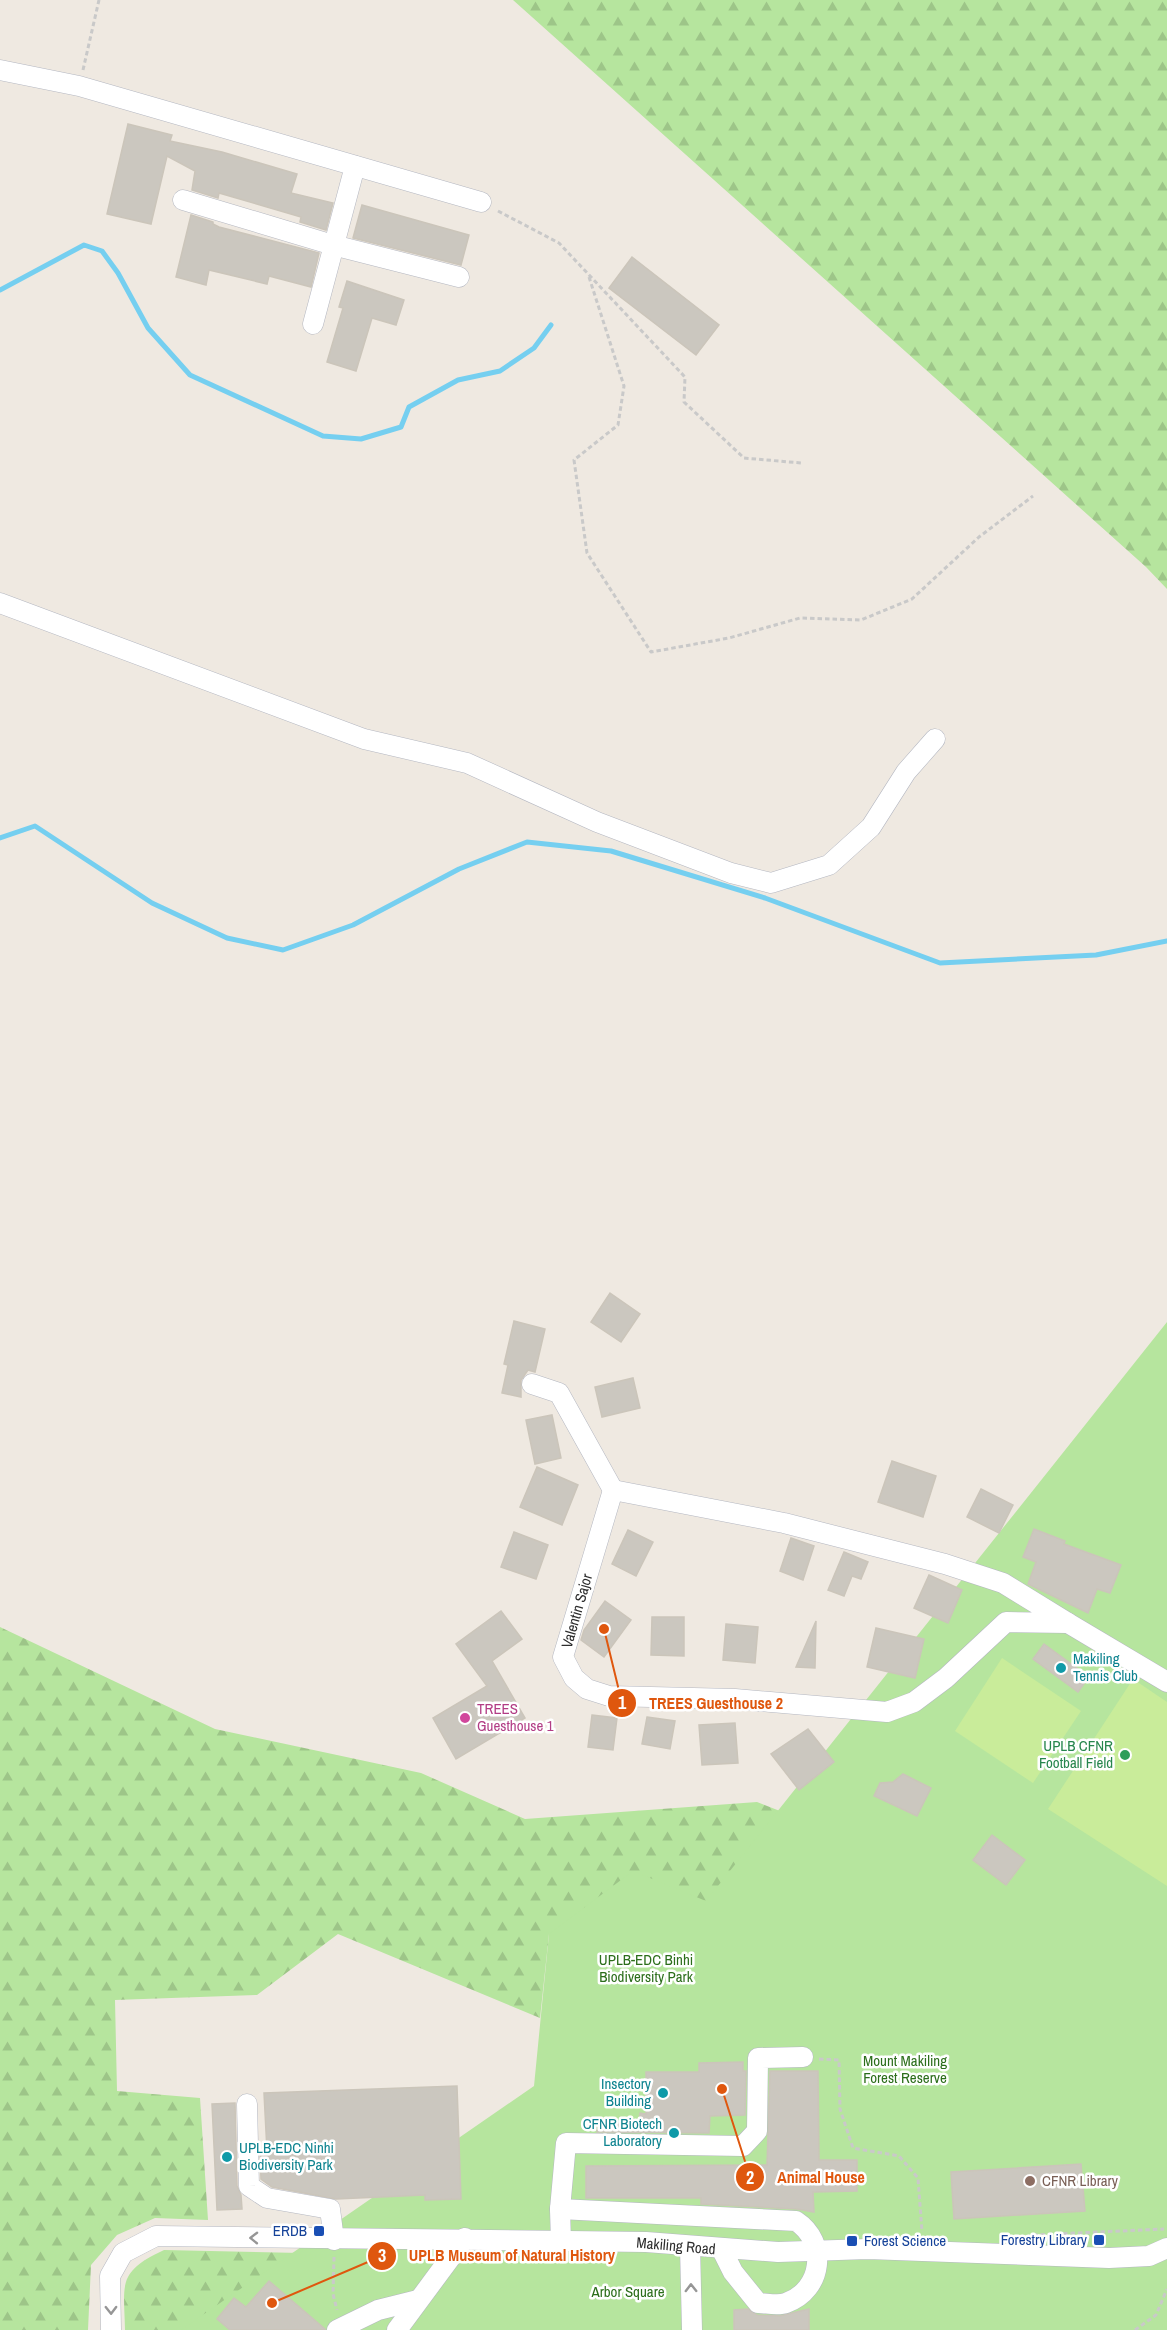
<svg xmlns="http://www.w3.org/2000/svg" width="1167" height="2330" font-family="'Archivo Narrow',sans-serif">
	<defs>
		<pattern id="forest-firs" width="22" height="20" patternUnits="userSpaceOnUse" patternTransform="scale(1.5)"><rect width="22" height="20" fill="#b6e59e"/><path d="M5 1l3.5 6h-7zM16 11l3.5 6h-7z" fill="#9dc588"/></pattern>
	</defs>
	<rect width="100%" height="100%" fill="#efe9e1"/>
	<g fill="url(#forest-firs)">
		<path d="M513,0h654v589l-21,-22z"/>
		<path d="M0,1627l215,102 206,44 104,46 232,-17 249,97 -457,35 -9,84 -202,-84 -81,61 -142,5 2,91 83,7 8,122 -53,-2 -38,17 -26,30 -3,65h-88z"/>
		<path d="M164,2250l327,7 6,73h-372c-1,-47 -8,-58 39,-80z"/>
	</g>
	<path fill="#b6e59e" d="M1167,1322v1008h-986l353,-244 15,-152 84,-63 73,30z"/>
	<g fill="#c9ec9a">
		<path d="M1002,1658l79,53 -48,72 -78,-52z"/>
		<path d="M1133,1679l34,23v184l-119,-77z"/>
	</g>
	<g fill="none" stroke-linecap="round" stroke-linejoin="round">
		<g stroke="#75cff0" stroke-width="5">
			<path d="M0,290l84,-45 18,6 16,22 30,55 42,47 133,61 38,3 40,-12 8,-20 49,-27 42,-9 34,-23 17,-23"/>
			<path d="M0,838l35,-12 117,77 75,35 56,12 70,-25 106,-56 68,-27 84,9 154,47 175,65 156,-8 71,-14"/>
		</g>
	</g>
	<g fill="#cbc7bf" stroke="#cbc5ba" stroke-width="1.5">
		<path d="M128,124l44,11 -2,6 52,11 75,22 -6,19 42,10 -7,27 -26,-8 1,-5 -82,-24 -1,5 -26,-8 3,-19 -28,-15 -16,68 -44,-10z"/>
		<path d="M362,205l107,30 -8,30 -108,-27z"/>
		<path d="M191,215l22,7v2l6,3 100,26 -8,34 -42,-11 -2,8 -58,-14 -3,15 -30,-8z"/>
		<path d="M632,257l87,68 -23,30 -87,-67z"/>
		<path d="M347,281l57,19 -8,25 -24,-7 -16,53 -29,-9 16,-54 -4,-1z"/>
		<path d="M610,1293l30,21 -19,28 -30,-20z"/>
		<path d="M514,1321l31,8 -10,43 -7,-2 -7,10v17l-19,-4 6,-28 -4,-1z"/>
		<path d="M633,1378l7,30 -38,9 -7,-30z"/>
		<path d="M552,1415l9,43 -26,6 -9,-44z"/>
		<path d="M892,1461l44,15 -13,41 -45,-15z"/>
		<path d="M537,1467l41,18 -16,40 -42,-18z"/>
		<path d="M981,1489l32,16 -14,28 -32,-16z"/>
		<path d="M1034,1529l31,12 -1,3 57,21 -11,28 -13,-4 -9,24 -60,-29 8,-22 -13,-5z"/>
		<path d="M628,1530l25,12 -17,34 -24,-12z"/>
		<path d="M514,1532l34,13 -12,34 -35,-12z"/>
		<path d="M791,1538l23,8 -11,34 -23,-9z"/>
		<path d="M844,1552l24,10 -7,17 -9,-3 -8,20 -16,-6z"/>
		<path d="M929,1575l33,15 -14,33 -34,-15z"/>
		<path d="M605,1601l26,19 -27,37 -23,-17 3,-10z"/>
		<path d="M501,1611l21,28 -30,22 33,57 -69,41 -23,-41 54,-32 -31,-42z"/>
		<path d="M652,1617h32v39l-33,-1z"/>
		<path d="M816,1621l-1,47 -19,-1z"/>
		<path d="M726,1624l32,3 -3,36 -32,-3z"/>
		<path d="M876,1628l48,11 -9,39 -48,-11z"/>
		<path d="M1044,1644l45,33 -11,15 -45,-33z"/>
		<path d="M592,1715l25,3 -4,32 -25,-3z"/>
		<path d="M647,1717l28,4 -5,28 -28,-5z"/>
		<path d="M735,1723l3,40 -36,2 -3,-40z"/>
		<path d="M808,1729l26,33 -35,28 -28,-36z"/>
		<path d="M903,1774l28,14 -14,28 -43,-20 6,-13 13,-1z"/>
		<path d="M992,1835l33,25 -19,25 -33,-25z"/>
		<path d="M743,2062v9h3l-1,44 -35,1 -1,17 -112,-1 1,-11 41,3 1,-11 6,1v-42h53v-9z"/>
		<path d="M770,2071h48l1,89h38v31l-44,1 1,20 -17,-3 -96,-5v-6h-115v-32l181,-1z"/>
		<path d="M457,2086l4,113 -36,1v-5l-89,4 -64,-12 -11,-8 -1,-27 7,-1 -3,-58z"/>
		<path d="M235,2103l2,83 4,9 1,14 -25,1 -5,-106z"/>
		<path d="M1081,2164l4,47 -131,8 -3,-47z"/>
		<path d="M269,2281l56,48v1h-95l-13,-11 17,-21 12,9z"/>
		<path d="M748,2309l9,6 23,1 29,-7v21h-75v-20z"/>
	</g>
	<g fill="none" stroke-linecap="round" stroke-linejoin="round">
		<defs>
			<g id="minor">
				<path d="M0,70l79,16 402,116"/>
				<path d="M183,200l150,45 126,32"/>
				<path d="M313,324l42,-158"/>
				<path d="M0,603l364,136 103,24 130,59 134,51 40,10 58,-18 42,-38 35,-55 29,-33"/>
				<path d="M532,1384l27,9 54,97"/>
				<path d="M613,1490l171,33 161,41 58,19 65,40 -62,-1 -60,56 -32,24 -27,10 -152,-13 -126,-3 -22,-7 -13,-11 -11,-21z"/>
				<path d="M1068,1623l99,59"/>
				<path d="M247,2104l2,82 18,12 63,11 4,31"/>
				<path d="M560,2209l236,12c32,21 27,69 -10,82 -8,3 -20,0 -28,0l-25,-31 -11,-22"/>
				<path d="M561,2242l-1,-33 6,-66 177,3 14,-15 1,-73 45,-1"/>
				<path d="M690,2246l2,84"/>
				<path d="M111,2330l-1,-54 13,-23 33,-17 490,6 132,10 90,-3 241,9 40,-2 18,-8"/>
				<path d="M337,2330l41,-20 40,-10"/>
				<path d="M397,2330l68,-92"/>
			</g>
		</defs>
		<use href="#minor" stroke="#b4b7c1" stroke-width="21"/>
		<g stroke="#c9c9c9" stroke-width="3" stroke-dasharray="4.5 3" stroke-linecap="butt">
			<path d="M83,70l16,-70"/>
			<path d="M498,211l61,32 126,134 -1,25 60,56 57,5"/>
			<path d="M589,277l35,109 -6,39 -44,35 13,93 64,99 78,-14 71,-20 61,2 51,-21 67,-62 54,-41"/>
			<path d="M819,2059l20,1 1,49 13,39 46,8 19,22 4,54"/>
			<path d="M1033,2235l131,-6"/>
			<path d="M334,2257l-1,37 4,16"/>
			<path d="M1135,2330l21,-15 11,-26"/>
		</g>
		<use href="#minor" stroke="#fff" stroke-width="20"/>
	</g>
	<defs><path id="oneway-chevron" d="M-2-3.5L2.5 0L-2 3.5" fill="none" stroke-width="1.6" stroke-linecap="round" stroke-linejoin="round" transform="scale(1.5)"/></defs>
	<g stroke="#969696">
		<use href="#oneway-chevron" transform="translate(254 2238) rotate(-179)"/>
		<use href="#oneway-chevron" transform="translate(691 2288) rotate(-91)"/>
		<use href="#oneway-chevron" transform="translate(111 2310) rotate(89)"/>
	</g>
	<g fill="#0f9aa8" stroke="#fff" stroke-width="2">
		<circle cx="1061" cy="1668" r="6"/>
		<circle cx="663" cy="2093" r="6"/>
		<circle cx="674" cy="2133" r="6"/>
		<circle cx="227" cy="2157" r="6"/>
	</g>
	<circle fill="#d1479c" stroke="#fff" stroke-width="2" cx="465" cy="1718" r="6"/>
	<circle fill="#2e9e5b" stroke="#fff" stroke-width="2" cx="1125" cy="1755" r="6"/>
	<circle fill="#8d6e63" stroke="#fff" stroke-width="2" cx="1030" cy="2181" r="6"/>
	<g fill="#1a4fb4" stroke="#fff" stroke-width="2">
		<rect x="313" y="2225" width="12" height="12" rx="3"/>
		<rect x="1093" y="2234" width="12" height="12" rx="3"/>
		<rect x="846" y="2235" width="12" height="12" rx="3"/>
	</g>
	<g text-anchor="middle" stroke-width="5" stroke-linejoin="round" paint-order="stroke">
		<g font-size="15" fill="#2e2e2e" stroke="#fff">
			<text transform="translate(577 1611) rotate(-74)" y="5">Valentin Sajor</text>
			<text transform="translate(676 2246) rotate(5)" y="5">Makiling Road</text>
		</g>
		<g font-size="15" fill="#0d838f" stroke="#fff" text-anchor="start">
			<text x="1073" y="1664">Makiling<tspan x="1073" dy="17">Tennis Club</tspan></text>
			<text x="651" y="2089" text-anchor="end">Insectory<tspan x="651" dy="17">Building</tspan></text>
			<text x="662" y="2129" text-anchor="end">CFNR Biotech<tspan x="662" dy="17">Laboratory</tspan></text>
			<text x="239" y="2153">UPLB-EDC Ninhi<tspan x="239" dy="17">Biodiversity Park</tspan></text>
		</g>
		<g font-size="15" fill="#b23c85" stroke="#fff" text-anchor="start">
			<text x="477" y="1714">TREES<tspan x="477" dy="17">Guesthouse 1</tspan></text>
		</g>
		<g font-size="15" fill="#27864d" stroke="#fff" text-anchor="end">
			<text x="1113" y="1751">UPLB CFNR<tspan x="1113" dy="17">Football Field</tspan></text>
		</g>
		<g font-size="15" fill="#2c6e1b" stroke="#fff">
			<text x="646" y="1965">UPLB-EDC Binhi<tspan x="646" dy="17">Biodiversity Park</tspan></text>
			<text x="905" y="2066">Mount Makiling<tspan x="905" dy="17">Forest Reserve</tspan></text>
			<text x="628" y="2297">Arbor Square</text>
		</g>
		<g font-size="15" fill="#785e54" stroke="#fff" text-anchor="start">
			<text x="1042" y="2186">CFNR Library</text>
		</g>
		<g font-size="15" fill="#164399" stroke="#fff" text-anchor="end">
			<text x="307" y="2236">ERDB</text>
			<text x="1087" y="2245">Forestry Library</text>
			<text x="864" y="2246" text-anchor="start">Forest Science</text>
		</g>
	</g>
	<path fill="none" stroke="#df570e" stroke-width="2" d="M604 1629L622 1703M722 2089L750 2177M272 2303L382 2256"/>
	<g fill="#df570e" stroke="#fff" stroke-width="2">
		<circle cx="604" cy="1629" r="6"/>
		<circle cx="722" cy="2089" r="6"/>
		<circle cx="272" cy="2303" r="6"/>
		<circle cx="622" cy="1703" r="15"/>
		<circle cx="750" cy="2177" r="15"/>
		<circle cx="382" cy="2256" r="15"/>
	</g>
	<g font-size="18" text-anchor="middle" font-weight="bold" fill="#fff">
		<text x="622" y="1709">1</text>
		<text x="750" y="2184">2</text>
		<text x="382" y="2262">3</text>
	</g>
	<g font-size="16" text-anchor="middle" font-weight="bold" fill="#df570e" stroke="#fff" stroke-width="5" stroke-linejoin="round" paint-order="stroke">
		<text x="716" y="1709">TREES Guesthouse 2</text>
		<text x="821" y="2183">Animal House</text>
		<text x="512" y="2261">UPLB Museum of Natural History</text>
	</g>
</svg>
